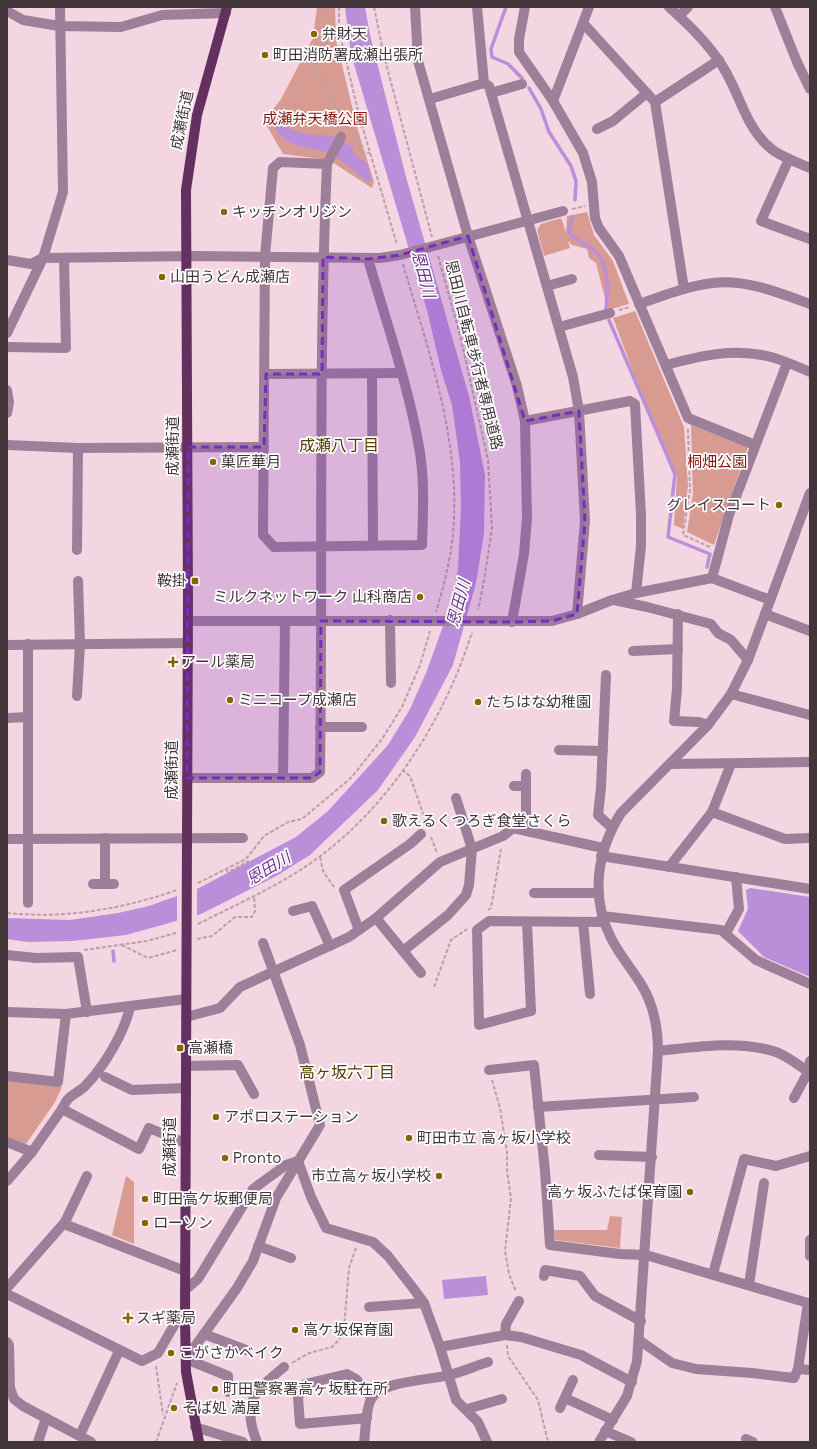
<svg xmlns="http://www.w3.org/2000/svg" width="817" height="1449" font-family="'Space Grotesk','Noto Sans JP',sans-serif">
	<rect width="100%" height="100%" fill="#f4d5e2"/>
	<g fill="#d89b92">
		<path d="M317,7h18l1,33 21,87 17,55 -2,6 -43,-28 -46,-6 -19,-33 17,-22 32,-61z"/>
		<path d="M587,212l7,23 19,26 16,43 -21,6 -12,-47 -7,-5 -2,-9 -15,-4 -4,-4 2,7 -26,8 -7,-26 4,-6 20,-6 5,14 1,-16z"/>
		<path d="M635,311l49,116 4,59 -5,43 -9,-4 3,-49 -33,-75 -31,-83z"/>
		<path d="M691,425l57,22 -34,98 -27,-13 6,-38z"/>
		<path d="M7,1080l55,7 -7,15 -29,42 -19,-7z"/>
		<path d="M126,1176l8,6v62l-22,-9z"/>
		<path d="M610,1216l12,1 -2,31 -65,-8 -1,-10h53z"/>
	</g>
	<g fill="#bb8ed9">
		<path d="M345,7h20l5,28 36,142 63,219 16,79 -1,58 -8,50 -23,82 -38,72 -37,53 -68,65 -32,20 -77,39 -75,21 -54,6 -44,1 -21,-3v-21l63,2 48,-7 31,-7 50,-18 97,-51 32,-26 60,-66 22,-36 16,-36 25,-69 7,-35 3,-61 -1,-46 -8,-57 -11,-35 -14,-60 -76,-256z"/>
		<path d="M280,111h5l-6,10c14,14 32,13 51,15 8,0 16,7 23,11v6l14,10 4,15 -2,5c-12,-8 -22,-19 -34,-27 -16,-9 -40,-7 -52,-18 -5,-4 -7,-10 -10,-15z"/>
		<path d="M750,888l60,9v80l-46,-20 -26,-26 10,-22 -2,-19z"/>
		<path d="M486,1276l2,19 -44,4 -2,-19z"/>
	</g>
	<path fill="#f4d5e2" d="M197,887v31l-20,6v-30z"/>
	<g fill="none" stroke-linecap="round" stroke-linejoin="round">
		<g stroke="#bb8ed9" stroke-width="3.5">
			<path d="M506,7l-15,42 1,8 16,7 14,14"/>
			<path d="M529,88l12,21 8,23 22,34 5,15 -1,19"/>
			<path d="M572,217l-3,15c7,10 19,12 27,20 14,15 12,38 10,57"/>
			<path d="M609,320l66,154 -7,63 42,17 -3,13"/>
			<path d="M113,951l1,10"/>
		</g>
		<g stroke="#b9a0ab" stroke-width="2" stroke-dasharray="4 2" stroke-linecap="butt">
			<path d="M326,7l-4,45 -7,15 28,54 -1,6"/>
			<path d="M339,7v24l20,84 38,130"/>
			<path d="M374,7l10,49 48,181"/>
			<path d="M325,31h14"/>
			<path d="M347,120l14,33h9"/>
			<path d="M343,121l16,-6"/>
			<path d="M572,209l13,-3"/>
			<path d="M438,256l22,79 28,125 4,68 -8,53 -6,29"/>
			<path d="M403,264c24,83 55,168 51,255 -1,31 -9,63 -18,93"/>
			<path d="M619,310l11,-3"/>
			<path d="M688,429l2,61 -7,45 27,12"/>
			<path d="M402,770l8,6 17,49"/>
			<path d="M431,837l6,16"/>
			<path d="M320,857l3,14 11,16"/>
			<path d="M226,869l2,3 21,-11"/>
			<path d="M198,883l48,-24 18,-23 24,-14 14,-3 49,-41 31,-39 20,-32 18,-42 10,-34"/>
			<path d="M488,910l3,-2 10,-59"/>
			<path d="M7,913c57,6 116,-4 170,-23"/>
			<path d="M198,924c39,-20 81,-38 117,-64 75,-54 130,-141 157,-228"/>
			<path d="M197,939l15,-3 23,-19h17l3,-6 -1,-16"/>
			<path d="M122,945l26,13 29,-8"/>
			<path d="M84,950l63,-9 29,-8"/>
			<path d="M434,987l17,-47 16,-11"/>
			<path d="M492,1080l8,28 7,44v19l4,27 -6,53 4,23 7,18"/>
			<path d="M507,1345l1,11 30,44 10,42"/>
			<path d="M292,1363l17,-10 23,-6 7,-7 5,-12 5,-60 7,-20"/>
			<path d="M156,1366l7,49"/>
			<path d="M156,1442l21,-59"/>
		</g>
		<g stroke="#9e7f99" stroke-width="10">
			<path d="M415,7l3,54 50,175 49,150 8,35 2,97 -3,36 -12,68"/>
			<path d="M477,7l7,76 5,3 84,291 6,34 6,110 -8,93"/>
			<path d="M525,7l-6,32v13l34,49 30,52 9,29 3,36 4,10 20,28 69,162 67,27"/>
			<path d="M669,7c18,16 37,34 50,54 21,29 25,68 55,90 11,7 24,12 36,17"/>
			<path d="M775,7l22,55 13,27"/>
			<path d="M7,11l16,9 36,6 62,1 41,-12 64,-2"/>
			<path d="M679,16l9,-9"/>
			<path d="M583,23l72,79 29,187"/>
			<path d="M491,93l31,-9"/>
			<path d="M430,99l54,-16"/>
			<path d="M553,101l36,-94"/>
			<path d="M655,102l64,-42"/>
			<path d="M597,129l16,-8 34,-28"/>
			<path d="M789,159l-28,62 49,18"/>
			<path d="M327,164l14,-27"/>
			<path d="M7,260l24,4 12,-6 153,-2 184,2 20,-3 163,-44"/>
			<path d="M547,286l25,-7"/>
			<path d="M639,304c24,-8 48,-18 74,-21 33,-4 67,10 97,21"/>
			<path d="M559,327l51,-14"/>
			<path d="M7,333l36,-75 20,-66 -3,-185"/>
			<path d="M7,347l59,1 -2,-90"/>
			<path d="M666,365c34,-9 66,-17 101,-9 14,3 29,10 43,16"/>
			<path d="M266,374l135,-1"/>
			<path d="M372,374l1,169 1,2"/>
			<path d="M7,390l2,12 -2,11"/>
			<path d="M525,421l105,-20 5,3 6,111v31l-5,47"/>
			<path d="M7,445l71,3 186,-1"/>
			<path d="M77,550l1,-102"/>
			<path d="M712,578l17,-63 58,-152"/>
			<path d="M614,600l33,7 64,17 7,9 13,7 17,20"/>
			<path d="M678,614l-1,75 -3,32 25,1 9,3"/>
			<path d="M765,614l45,17"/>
			<path d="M390,620l1,63"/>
			<path d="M188,621h364l25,-7 35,-14 24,-7 76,-15 58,22"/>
			<path d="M28,644v259"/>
			<path d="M7,645l181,-2"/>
			<path d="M633,651l45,-2"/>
			<path d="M606,675l-5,113 -3,27 14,13"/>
			<path d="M731,694l79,21"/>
			<path d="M77,696l3,-52 -2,-63"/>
			<path d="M7,718l21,-1"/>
			<path d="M320,727h42"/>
			<path d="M559,750l44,1"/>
			<path d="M670,764l140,-2"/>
			<path d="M526,774v57"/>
			<path d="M187,778h125l8,-6c3,-202 -2,-405 7,-608l-47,-2 -7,6 -8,88 -2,279 11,12 148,-2c1,-33 3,-65 -3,-98 -11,-63 -33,-126 -51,-188"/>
			<path d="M283,778l2,-157"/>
			<path d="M514,786h12"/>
			<path d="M712,812l73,27 25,-1"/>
			<path d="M7,839l236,-1"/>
			<path d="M601,856l209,33"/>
			<path d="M669,867l43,-55 19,-48"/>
			<path d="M93,884h21"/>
			<path d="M105,884v-46"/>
			<path d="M534,893h64"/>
			<path d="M293,911l19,-5 18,40"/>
			<path d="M602,916l119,14 35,30 54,24"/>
			<path d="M376,918l27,33 45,-36 18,-20 3,-10 3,-36 -16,-51"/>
			<path d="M527,922l4,89 -52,14 -2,-95 12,-9 115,1"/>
			<path d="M583,922l7,72"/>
			<path d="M359,930l-15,-40 66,-46 11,-10"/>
			<path d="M726,933l13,-24 -3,-32"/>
			<path d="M403,951l18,22"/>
			<path d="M7,955l29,3 42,-1 9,55"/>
			<path d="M7,1012l59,2 120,-15"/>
			<path d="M186,1017l34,-9 20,-21 109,-50 27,-19 64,-56 63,-26 10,-8 90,20"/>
			<path d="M658,1051c39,-4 80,-11 118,1 11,4 24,14 34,21"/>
			<path d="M186,1066l52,-1 16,29"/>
			<path d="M489,1070l45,-5 11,106 5,74 70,9 26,1 162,48 -10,66 12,1"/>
			<path d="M7,1076l51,6 8,-68"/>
			<path d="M105,1077l27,13 53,-2"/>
			<path d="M794,1098l14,-26 2,-11"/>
			<path d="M538,1107l156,-10"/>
			<path d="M62,1109c2,-4 4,-8 7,-11 5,-5 12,-7 17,-13 18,-18 39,-54 44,-78"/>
			<path d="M7,1142l25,10"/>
			<path d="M599,1155l53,2"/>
			<path d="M298,1161l13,36 15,31 47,14 15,14 25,32 11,15 16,44 16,53 22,22 9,20"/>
			<path d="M7,1181l25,-29 30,-43 77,40 10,-21 36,15"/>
			<path d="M64,1224l121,47"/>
			<path d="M810,1240v16"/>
			<path d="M258,1246l33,12"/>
			<path d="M713,1274l31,-115 32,7 34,-10"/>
			<path d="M544,1276l1,-6 35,6 15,20 46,25"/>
			<path d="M749,1285l15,-102"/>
			<path d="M7,1288l58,-66 22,-46"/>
			<path d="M185,1290l13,-11 55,-90 33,-24 12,-4"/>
			<path d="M7,1294l135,67 16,-8 18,-31 9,-3"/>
			<path d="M369,1307l55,-4"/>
			<path d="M204,1334l42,16"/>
			<path d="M505,1335l1,-11 13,-23"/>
			<path d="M639,1340l33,23 24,6 56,4 42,5 4,-9"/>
			<path d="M7,1342l2,3 1,43 4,11 9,7 68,36"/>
			<path d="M440,1347l65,-12 16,2 60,18 51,27"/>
			<path d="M228,1392v-16l-42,-17 51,-71 16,-27 23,-63 44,-73 -20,-80 -37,-102"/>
			<path d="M565,1398l48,22"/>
			<path d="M560,1408l13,-28"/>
			<path d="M467,1409l35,-10"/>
			<path d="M367,1418l-67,6 -2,-27 7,-13 42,-10 9,5 16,19"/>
			<path d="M195,1427l48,15"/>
			<path d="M605,1431l26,11"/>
			<path d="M80,1435l39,-84"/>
			<path d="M746,1439l7,3"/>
			<path d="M38,1442l8,-24"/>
			<path d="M257,1442c-16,-39 -3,-50 27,-75"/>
			<path d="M364,1442c2,-13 1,-30 7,-43 9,-18 60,-19 78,-24 13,-3 26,-9 39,-13"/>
			<path d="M599,1442l28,-46 10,-35 21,-310c0,-24 -4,-46 -17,-67 -10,-16 -22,-30 -30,-46 -21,-41 -14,-87 10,-125l87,-88 23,-31 17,-34 62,-167"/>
		</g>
		<path stroke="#64305f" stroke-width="10" d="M199,1442l-13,-70 -1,-53 3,-718 -2,-411 11,-75 30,-108"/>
	</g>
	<path fill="#7b2cbf" fill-opacity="0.2" stroke="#7b2cbf" stroke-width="3" stroke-dasharray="8 5" stroke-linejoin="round" d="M468,236l57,185 54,-10 6,110 -8,93 -25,7 -40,1 -191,-1 -1,151 -8,6h-125l1,-331h76l2,-73h56l1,-117 45,2 32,-4z"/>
	<g fill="#856500" stroke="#fff" stroke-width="1.5">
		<circle cx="314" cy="34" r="4"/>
		<circle cx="265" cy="55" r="4"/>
		<circle cx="224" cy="212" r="4"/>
		<circle cx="162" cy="277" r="4"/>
		<circle cx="213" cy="462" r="4"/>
		<circle cx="779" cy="505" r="4"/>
		<rect x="191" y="577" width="8" height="8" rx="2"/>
		<circle cx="420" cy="597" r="4"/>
		<path d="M171 656h4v4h4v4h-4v4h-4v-4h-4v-4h4z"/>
		<circle cx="230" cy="700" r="4"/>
		<circle cx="478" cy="702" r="4"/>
		<circle cx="384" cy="821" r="4"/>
		<rect x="176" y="1044" width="8" height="8" rx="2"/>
		<circle cx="216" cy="1117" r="4"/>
		<circle cx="409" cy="1138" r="4"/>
		<circle cx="225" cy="1158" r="4"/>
		<circle cx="439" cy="1176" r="4"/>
		<circle cx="690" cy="1192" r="4"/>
		<circle cx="145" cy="1199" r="4"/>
		<circle cx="145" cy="1223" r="4"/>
		<path d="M126 1312h4v4h4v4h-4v4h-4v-4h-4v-4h4z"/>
		<circle cx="295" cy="1330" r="4"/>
		<circle cx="171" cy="1353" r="4"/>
		<circle cx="215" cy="1389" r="4"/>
		<circle cx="174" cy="1408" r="4"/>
	</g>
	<g text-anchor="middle" stroke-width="3.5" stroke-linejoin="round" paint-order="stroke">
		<g font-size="15" fill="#42363b" stroke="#fff" text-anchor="start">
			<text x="322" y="39">弁財天</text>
			<text x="273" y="60">町田消防署成瀬出張所</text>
			<text x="232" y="217">キッチンオリジン</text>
			<text x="170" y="282">山田うどん成瀬店</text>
			<text x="221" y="467">菓匠華月</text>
			<text x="771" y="510" text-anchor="end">グレイスコート</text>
			<text x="187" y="586" text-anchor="end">鞍掛</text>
			<text x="412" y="602" text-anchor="end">ミルクネットワーク 山科商店</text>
			<text x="181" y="667">アール薬局</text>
			<text x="238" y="705">ミニコープ成瀬店</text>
			<text x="486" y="707">たちはな幼稚園</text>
			<text x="392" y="826">歌えるくつろぎ食堂さくら</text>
			<text x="188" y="1053">高瀬橋</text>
			<text x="224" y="1122">アポロステーション</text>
			<text x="417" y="1143">町田市立 高ヶ坂小学校</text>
			<text x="233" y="1163">Pronto</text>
			<text x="431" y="1181" text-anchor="end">市立高ヶ坂小学校</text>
			<text x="682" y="1197" text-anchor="end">高ヶ坂ふたば保育園</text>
			<text x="153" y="1204">町田高ケ坂郵便局</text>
			<text x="153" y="1228">ローソン</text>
			<text x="136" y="1323">スギ薬局</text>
			<text x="303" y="1335">高ケ坂保育園</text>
			<text x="179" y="1358">こがさかベイク</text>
			<text x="223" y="1394">町田警察署高ヶ坂駐在所</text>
			<text x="182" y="1413">そば処 満屋</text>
		</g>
		<g font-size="15" fill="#851610" stroke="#fff">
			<text x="315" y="124">成瀬弁天橋公園</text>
			<text x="717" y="467">桐畑公園</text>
		</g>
		<g font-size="15" fill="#42363b" stroke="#fff">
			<text transform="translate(182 120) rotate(-78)" y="5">成瀬街道</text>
			<text transform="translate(474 355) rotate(76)" y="5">恩田川自転車歩行者専用道路</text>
			<text transform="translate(173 446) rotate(-90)" y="5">成瀬街道</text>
			<text transform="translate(172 770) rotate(-90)" y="5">成瀬街道</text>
			<text transform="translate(170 1147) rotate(-90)" y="5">成瀬街道</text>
		</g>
		<g font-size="16" font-style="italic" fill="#6c338b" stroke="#fff">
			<text transform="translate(424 274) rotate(75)" y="6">恩田川</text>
			<text transform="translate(458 603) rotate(-75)" y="6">恩田川</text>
			<text transform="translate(268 868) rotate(-31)" y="6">恩田川</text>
		</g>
		<g font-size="16" fill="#574100" stroke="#fff">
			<text x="339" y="451">成瀬八丁目</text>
			<text x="347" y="1078">高ヶ坂六丁目</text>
		</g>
	</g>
	<rect width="817" height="1449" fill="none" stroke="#42363b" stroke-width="16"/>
</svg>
